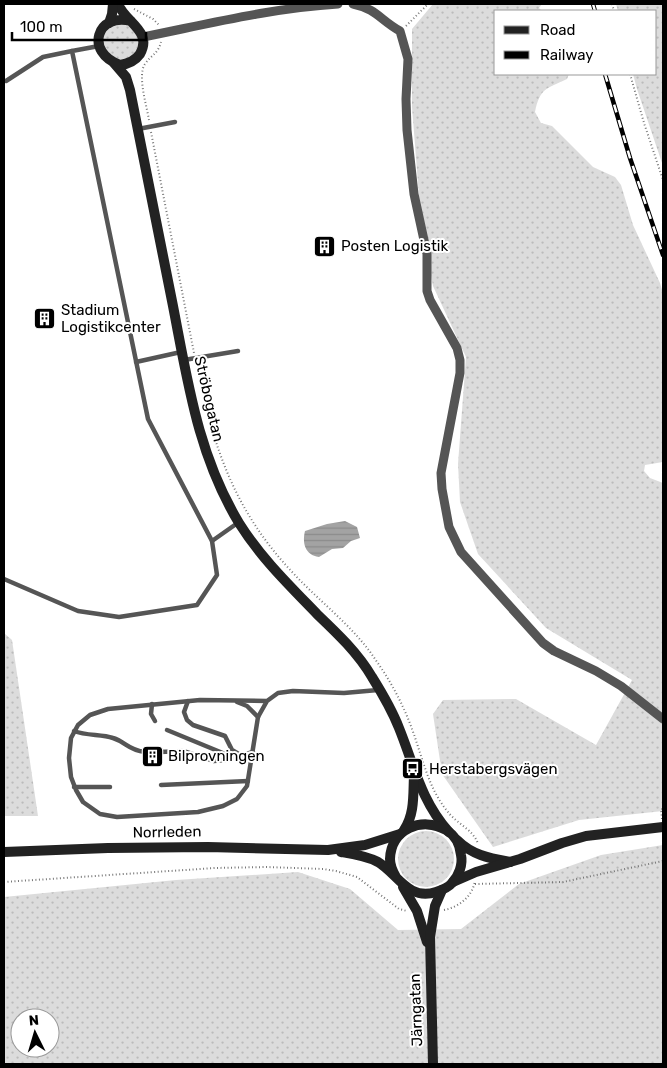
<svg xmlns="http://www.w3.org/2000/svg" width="667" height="1068" font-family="Rubik,sans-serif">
	<defs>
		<pattern id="grass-dots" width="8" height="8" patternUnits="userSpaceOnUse" patternTransform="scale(1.25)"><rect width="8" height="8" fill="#dcdcdc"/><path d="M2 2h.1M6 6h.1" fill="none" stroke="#bbb" stroke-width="1.8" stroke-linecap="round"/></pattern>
		<pattern id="water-rules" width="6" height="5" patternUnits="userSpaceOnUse" patternTransform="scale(1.25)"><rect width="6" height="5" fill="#a3a3a3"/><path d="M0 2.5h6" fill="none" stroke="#8b8b8b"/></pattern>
	</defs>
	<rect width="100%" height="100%" fill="#fff"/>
	<g fill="url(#grass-dots)" fill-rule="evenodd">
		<path d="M433,4h109l-3,4 3,3h-46v63h73l-2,5c-21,10 -27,9 -32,33l6,11 11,3 41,41 22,10 6,8 12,40 27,58 3,10v169l-18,3 -1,6 6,7 13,5v328l-84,9 -86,27 -51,-73 -9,-60 10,-14 73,-1 80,46 36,-65 -86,-52 -68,-74 -18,-52 -2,-38 8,-107 -33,-71 -12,-64 -9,-115v-78z"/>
		<path d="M616,4h47v162l-26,-77 -4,-15h23v-63h-38z"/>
		<circle cx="121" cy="42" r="18"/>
		<path d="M4,633l8,7 26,176h-34z"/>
		<circle cx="426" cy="859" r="28"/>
		<path d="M663,845v219h-659v-167l172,-17 122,-8 52,17 48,41 63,-1 58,-45 82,-29zM20,1018h30v30h-30z"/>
	</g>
	<path fill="url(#water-rules)" d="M345,521l12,6 3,11 -9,3 -8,7 -11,1 -13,8c-14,-2 -17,-14 -14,-26l22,-7z"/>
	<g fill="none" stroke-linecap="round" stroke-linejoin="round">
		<g stroke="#777" stroke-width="2" stroke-dasharray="1 2.5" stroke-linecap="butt">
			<path d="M612,4l2,7"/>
			<path d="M134,9l19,10 6,6"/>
			<path d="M406,26l22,-22"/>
			<path d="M630,74l14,49 19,57"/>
			<path d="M149,120c-2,-13 -12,-45 -4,-56 6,-9 13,-10 16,-22"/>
			<path d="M151,132l43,221"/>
			<path d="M197,365c16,83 38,147 97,209 26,28 60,53 81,85 15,21 28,45 37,70 7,19 12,39 20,57 4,9 10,19 16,26 9,12 26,18 30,32"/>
			<path d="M662,819l-1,-10h2"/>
			<path d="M4,882l211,-14 52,-1 56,2 13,2 21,6 42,32 8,2"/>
			<path d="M475,884l88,-2 100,-21"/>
			<path d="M444,910c15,-3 28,-13 31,-29"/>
		</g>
		<g stroke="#555" stroke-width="4.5">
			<path d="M6,81l37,-24 29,-6"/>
			<path d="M138,129l37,-7"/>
			<path d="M184,360l54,-9"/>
			<path d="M136,362l45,-10"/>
			<path d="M212,541l27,-19"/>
			<path d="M4,579l74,32 41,6 78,-12 20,-30 -5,-34 -64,-122 -76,-368 27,-5"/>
			<path d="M188,701l-4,11 3,8 6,5 32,11 7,14 10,6"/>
			<path d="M267,701l-67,-1 -92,9 -18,6 -12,10 -7,13 -2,20 2,19 5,13 7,12 17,12 17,3 81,-5 25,-6 14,-7 10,-13 11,-69 9,-16 11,-8 15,-2 51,2 34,-3"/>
			<path d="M237,702l10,4 11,11"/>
			<path d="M152,704l-1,10 4,7"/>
			<path d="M167,730l63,26h6"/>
			<path d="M74,731c13,5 27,3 39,7 13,4 15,12 32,14"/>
			<path d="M160,752l23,-1 31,10 12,-1 27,-8"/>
			<path d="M161,785l87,-4"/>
			<path d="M74,787h36"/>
		</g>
		<g stroke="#555" stroke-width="9">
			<path d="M353,4c24,5 27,16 47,27l8,28 -2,40 1,31 7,64 13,60v37l3,9 27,48 3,12v13l-19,100 1,16 7,38 12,25 82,91 11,8 42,20 25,15 42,33"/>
			<path d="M143,37c65,-13 129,-29 195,-33"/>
		</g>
		<g stroke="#222" stroke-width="10">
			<path d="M118,4c7,18 35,27 22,50 -5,7 -12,10 -20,11 -36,-13 -23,-53 11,-44"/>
			<path d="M109,23l3,-9 1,-10"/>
			<path d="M114,63l12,14 4,13c14,72 29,144 43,216 15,77 25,149 66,217 22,35 50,62 78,91 20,19 41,39 55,63 10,16 20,33 27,51 15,37 22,73 50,104"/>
			<path d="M404,830c11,-16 9,-36 10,-55"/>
			<path d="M457,840c15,15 32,18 53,22"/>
			<path d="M4,852l104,-4 100,-1 120,3 37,-5 35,-11"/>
			<path d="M341,852c12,2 26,4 37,10 20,12 30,39 58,30 6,-2 12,-4 16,-9 7,-7 11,-19 9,-28 -1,-10 -6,-20 -15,-25 -24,-14 -55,-1 -56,29 0,6 3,13 6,18"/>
			<path d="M453,882l23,-10 44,-13 42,-16 24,-7 77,-9"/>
			<path d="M403,887l14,24 10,31"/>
			<path d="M433,1064l-3,-127 5,-31 7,-16"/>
		</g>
		<defs>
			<g id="rail">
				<path d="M593,4l2,7"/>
				<path d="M605,74l25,84 33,97"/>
			</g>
		</defs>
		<use href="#rail" stroke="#000" stroke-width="4.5"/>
		<use href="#rail" stroke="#fff" stroke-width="2.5" stroke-dasharray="8" stroke-linecap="butt"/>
	</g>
	<defs>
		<symbol id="building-square" viewBox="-11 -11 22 22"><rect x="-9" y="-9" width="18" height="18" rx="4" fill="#000" stroke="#fff"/><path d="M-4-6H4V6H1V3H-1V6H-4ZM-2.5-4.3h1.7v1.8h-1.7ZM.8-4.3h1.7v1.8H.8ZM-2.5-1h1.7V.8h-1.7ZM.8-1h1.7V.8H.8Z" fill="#fff"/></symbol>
		<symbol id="bus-square" viewBox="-11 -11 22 22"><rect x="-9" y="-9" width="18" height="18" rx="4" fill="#000" stroke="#fff"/><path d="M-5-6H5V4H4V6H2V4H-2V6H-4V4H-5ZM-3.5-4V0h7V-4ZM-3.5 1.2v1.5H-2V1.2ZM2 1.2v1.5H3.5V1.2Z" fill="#fff"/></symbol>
	</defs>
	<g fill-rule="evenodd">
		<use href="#building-square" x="312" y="234" width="25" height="25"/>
		<use href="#building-square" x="32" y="306" width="25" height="25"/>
		<use href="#building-square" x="140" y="744" width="25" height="25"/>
		<use href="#bus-square" x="400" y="756" width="25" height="25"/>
	</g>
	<g text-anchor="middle" stroke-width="4" stroke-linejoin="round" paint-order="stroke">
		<g font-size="15" fill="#000" stroke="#fff" text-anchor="start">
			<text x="341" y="251">Posten Logistik</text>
			<text x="61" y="315">Stadium<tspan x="61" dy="17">Logistikcenter</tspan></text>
			<text x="168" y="761">Bilprovningen</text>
			<text x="429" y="774">Herstabergsvägen</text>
		</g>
		<g font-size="15" fill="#000" stroke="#fff">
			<text transform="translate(209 399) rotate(77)" y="5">Ströbogatan</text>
			<text transform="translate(167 832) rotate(-1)" y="5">Norrleden</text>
			<text transform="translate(416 1010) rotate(-92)" y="5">Järngatan</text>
		</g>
	</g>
	<rect width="667" height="1068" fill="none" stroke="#000000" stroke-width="10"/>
	<rect x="494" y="10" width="162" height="65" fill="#ffffff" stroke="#999999"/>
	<rect x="504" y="26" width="25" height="8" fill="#222222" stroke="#999999"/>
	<text x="540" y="35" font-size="15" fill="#000000">Road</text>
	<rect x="504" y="51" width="25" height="8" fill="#000000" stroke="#999999"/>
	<text x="540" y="60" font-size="15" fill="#000000">Railway</text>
	<g transform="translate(35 1033) rotate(355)"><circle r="24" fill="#ffffff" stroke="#999999"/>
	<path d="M0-4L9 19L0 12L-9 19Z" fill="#000000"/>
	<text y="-8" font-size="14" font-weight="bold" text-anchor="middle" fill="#000000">N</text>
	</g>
	<path d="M12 32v8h134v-8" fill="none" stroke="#000000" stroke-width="2.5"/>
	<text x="20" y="32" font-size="15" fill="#000000" stroke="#ffffff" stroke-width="4" paint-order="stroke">100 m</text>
</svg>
